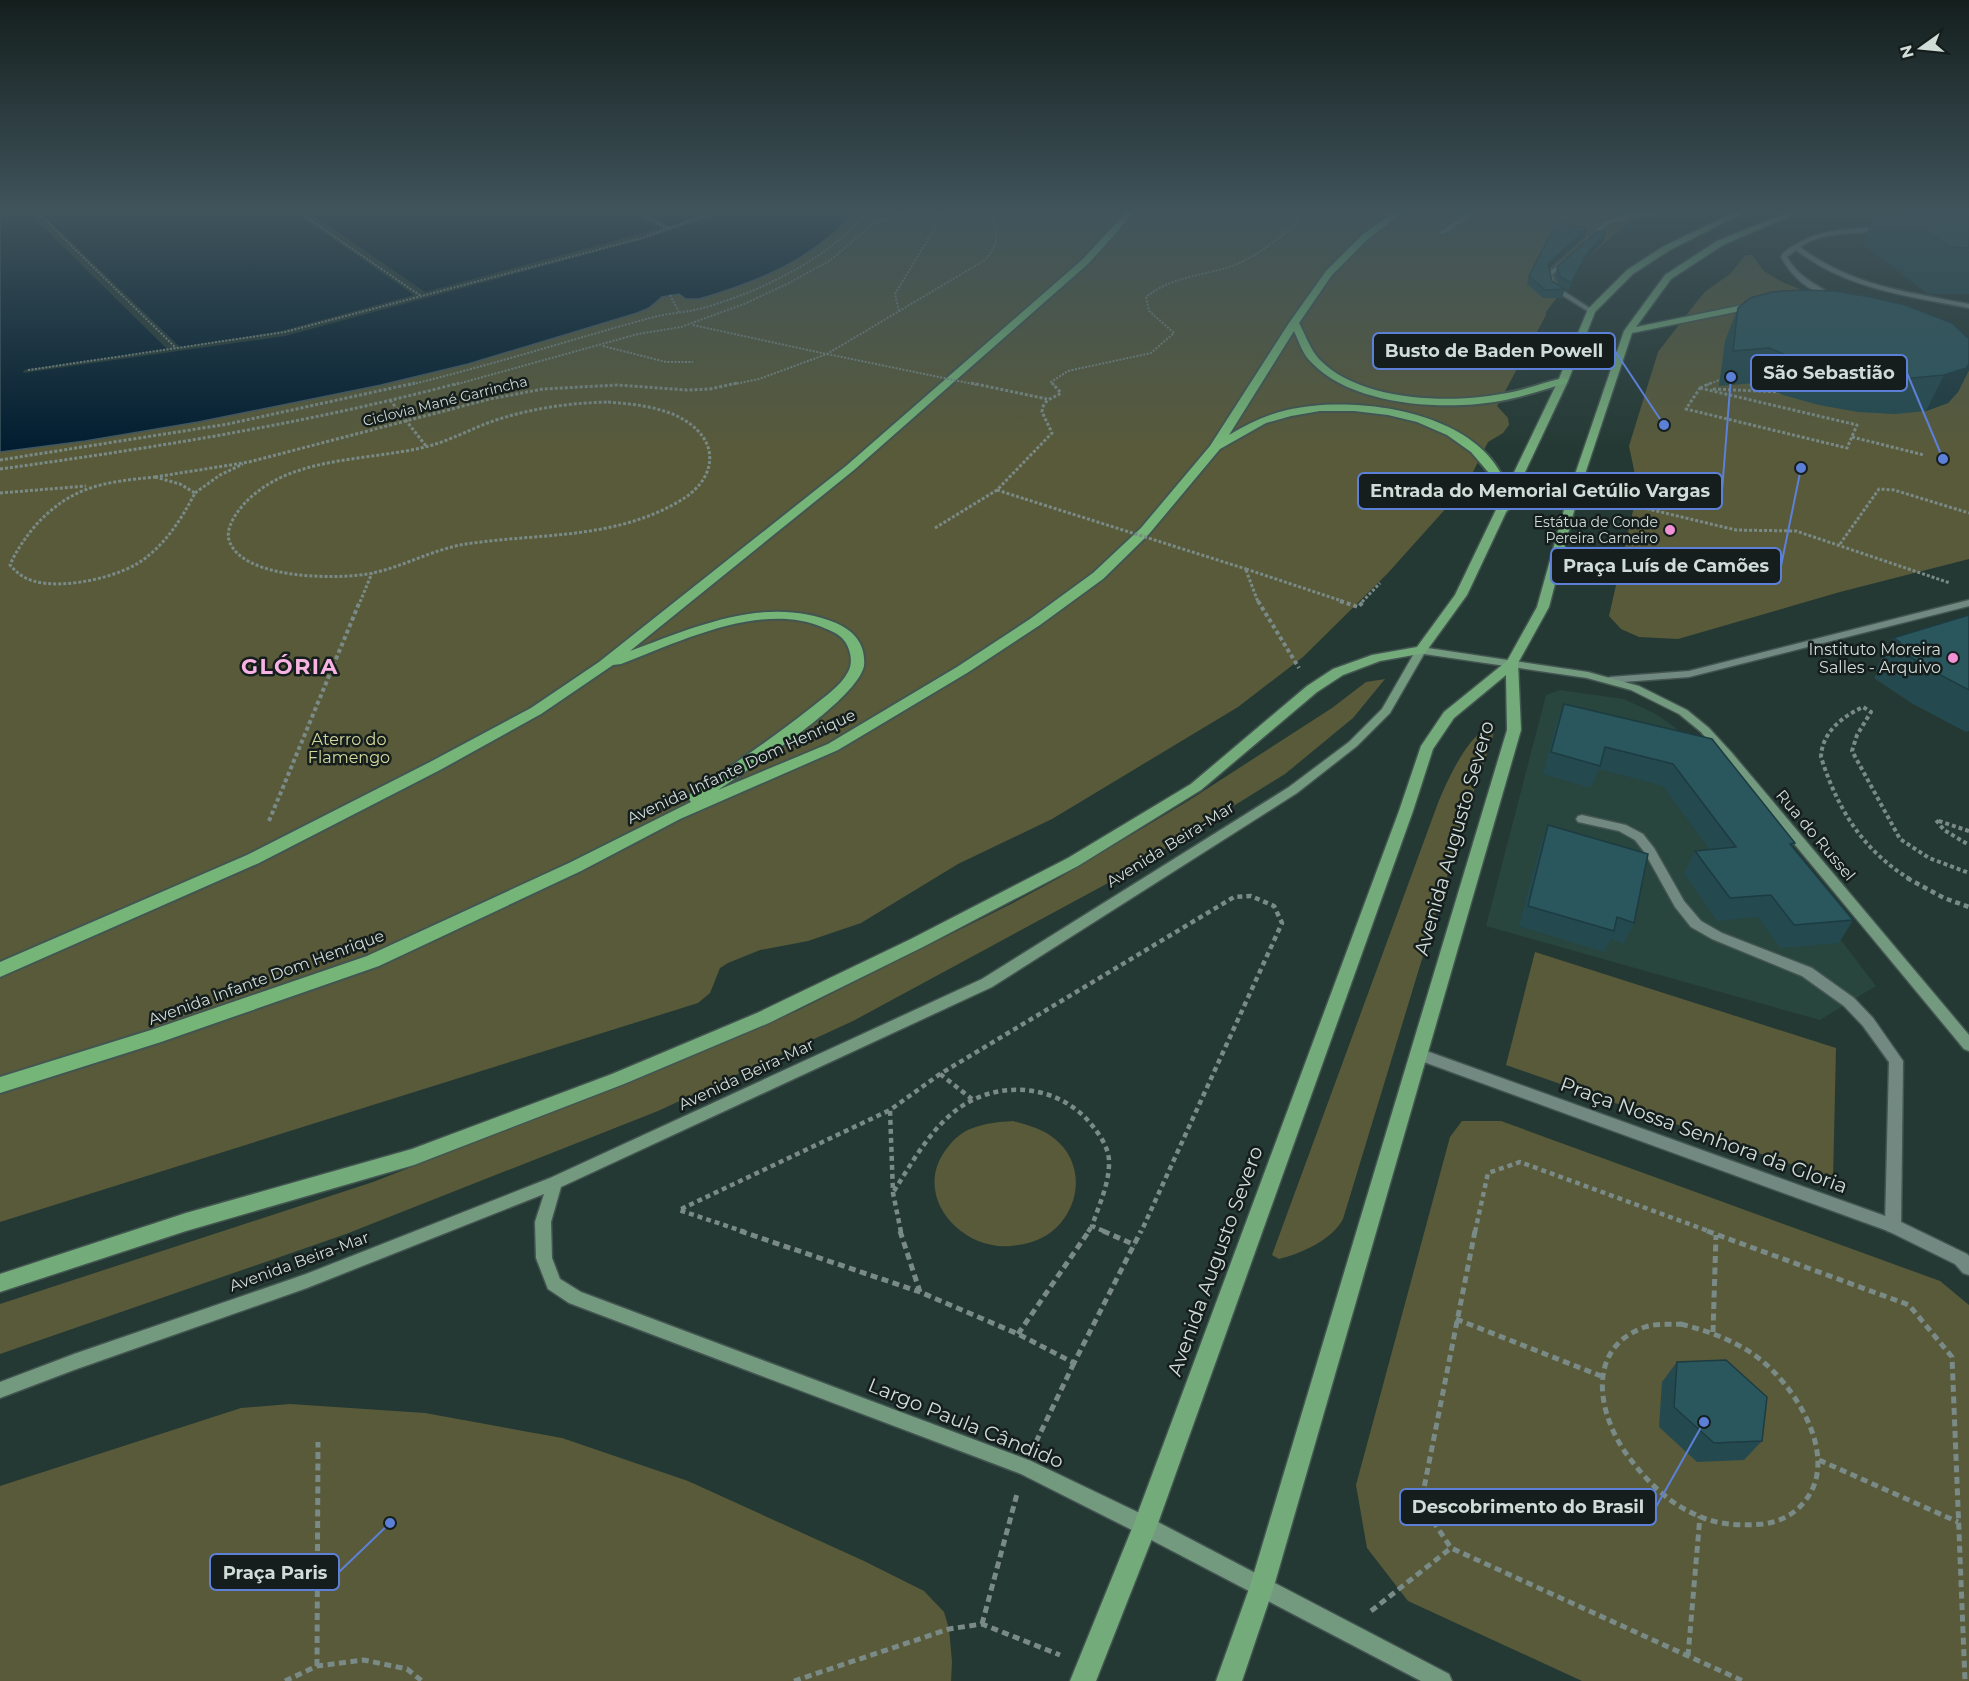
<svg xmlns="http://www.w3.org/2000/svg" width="1969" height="1681" font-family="Montserrat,sans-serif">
	<rect width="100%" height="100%" fill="#253934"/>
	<path fill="#28453e" d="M1560,690l64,9 32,15 28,20 192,252 -56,34 -334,-94 60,-231z"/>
	<g fill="#585a3a">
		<path d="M853,213h813l-34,7 -46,39 -40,53v3l-49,91 11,12 1,7 -6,8 -15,9 -22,44 -79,88 -84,83 -65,50 -186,112 -94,45 -97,59 -53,18 -48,9 -32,13 -8,5 -10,25 -12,10 -698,219v-770l85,-11 113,-19 183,-37 87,-21 169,-51 12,-5 13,-11 17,-3 7,5h13l137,-66z"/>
		<path d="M1746,255h6l12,16 18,11 187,74v203l-129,33 -162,47 -39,-2 -18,-8 -12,-13 29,-127 -9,-43 29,-94 40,-52 8,-9 24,-17z"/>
		<path d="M1385,679l-32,39 -68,56 -162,101 -270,146 -195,90 -312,123 -346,120v-50l373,-122 276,-108 146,-62 218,-109 46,-25 129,-77 144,-93 34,-26z"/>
		<path d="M1487,728l7,2 -1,6 -26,75 -124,408c-11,21 -41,34 -64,40l-7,-4 166,-452c9,-22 28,-64 49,-75z"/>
		<path d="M1535,952l301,96 -3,131 -327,-114z"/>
		<path d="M1013,1121c15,4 30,8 42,18 29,24 26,64 2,88 -13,13 -29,17 -46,19 -52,5 -101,-53 -63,-99 6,-8 15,-16 25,-19 13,-5 26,-6 40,-7z"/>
		<path d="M1462,1121h39l439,160 29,24v376h-387l-174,-80 -41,-53 -11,-63 94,-348z"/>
		<path d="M290,1404l135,9 137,25 126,43 176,80 60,30 20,21 5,17 3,33 -1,19h-951v-195l241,-78z"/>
	</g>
	<path fill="#011d2f" stroke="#3f5662" stroke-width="1.5" d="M0,213h853c-40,47 -96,69 -154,86h-13l-7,-5 -17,3 -13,11 -12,5 -169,51 -87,21 -183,37 -113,19 -85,11z"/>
	<path fill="#253934" d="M29,213h12l139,134 101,-16 133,-36 -118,-82h14l115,79 237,-64 -29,-15h12l25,13 36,-13h16l-74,25 -363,98 -262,37 1,-3 143,-21z"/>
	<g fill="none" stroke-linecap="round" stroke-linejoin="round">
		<defs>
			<g id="service">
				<path d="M1468,213h8l-32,21h-4v-2z"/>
				<path d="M1634,213h38l-33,3 -31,8 -20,19 -5,-1 21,-20z"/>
				<path d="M1567,257l5,1 -20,17 5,12 36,23v2h-4l-37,-23 -6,-14z"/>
				<path d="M1582,815l44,10 17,9 11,14 30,53 17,20 21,12 90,35 42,30 19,20 30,43 -2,165 -2,5 -6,2 -6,-2 -2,-5 4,-164 -26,-36 -19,-20 -42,-30 -90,-37 -21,-12 -16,-20 -30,-54 -10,-13 -16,-9 -41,-9 -2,-3 2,-3z"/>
			</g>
			<g id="minor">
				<path d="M1882,227l2,3c-30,5 -58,0 -84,17 51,39 108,45 169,57v4c-61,-12 -123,-19 -173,-58l-9,7c12,21 29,27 47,39l-5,1c-22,-7 -37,-20 -48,-40 3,-6 8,-9 14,-12 27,-17 56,-16 87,-18z"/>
				<path d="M1969,600v6l-280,71 -79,6 -5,-3 5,-3 79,-6z"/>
			</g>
			<path id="tertiary" d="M1418,1048l481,173 68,33 2,2v19l-6,-2 -8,-9 -67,-33 -475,-173 -2,-4 2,-4z"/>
			<path id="secondary" d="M1421,647l167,25 51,14 48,24 22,18 23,25 237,282v16l-5,-2 -240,-290 -23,-27 -22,-18 -48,-24 -44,-12 -163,-24 -34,59 -33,33 -60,47 -305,194 -431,200 -10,35 1,36 8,21 21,13 450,169 121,58 297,155 3,7h-31l-283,-148 -117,-59 -452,-171 -21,-14 -12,-31 -1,-36 9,-28 -237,94 -233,82 -74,28v-16l74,-28 232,-80 244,-96 432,-199 307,-192 60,-45 33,-33 34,-59z"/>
			<g id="primary">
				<path d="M1733,213h10l-73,37 -37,24 -38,38 -27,69 -101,214 -42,58 -45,8 -37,14 -26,17 -116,98 -123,76 -155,81 -154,76 -145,61 -210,81 -228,66 -186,61v-18l186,-61 226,-64 200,-75 145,-61 154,-74 157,-81 123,-74 116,-98 26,-17 39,-14 45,-8 38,-52 103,-214 30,-72 39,-39 37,-24z"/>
				<path d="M1786,213h11l-74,32 -52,34 -35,48 121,-25 3,1v4l-128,26 -53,159 -30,115 -31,56 3,67 -247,856 -32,95h-26l34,-95 257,-856 -1,-55 -52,43 -21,31 -20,62 -256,715 -61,155h-26l63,-155 266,-715 22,-65 23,-34 63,-51 30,-54 32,-115 55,-161 41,-56 52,-34z"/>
			</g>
			<path id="trunk" d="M1125,213h9l-45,50 -235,207 -224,181c65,-24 137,-57 206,-28 18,8 30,21 28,43 -8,35 -114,102 -146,124l110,-46 129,-77 73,-48 63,-46 48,-45 69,-82 79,-123 37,-52 36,-36 30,-22h10l-34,26 -36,36 -33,48c6,11 11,26 20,36 40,42 129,45 182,35 21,-3 41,-11 62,-16l4,1v4c-22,6 -44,14 -67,18 -55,10 -147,5 -188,-38 -9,-8 -13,-21 -18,-32l-65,104c18,-11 37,-20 58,-25 64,-15 178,-1 213,62 6,11 7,24 9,36l-2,3 -4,1 -6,-4 -8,-35 -18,-21 -24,-17 -30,-13 -29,-7 -34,-4h-34l-29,5 -25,7 -46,26 -71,85 -46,45 -63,46 -73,48 -129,77 -158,69 -99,52 -202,95 -218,76 -161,51v-16l151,-47 216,-74 202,-93 122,-61 -3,-4 2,-4c41,-28 83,-56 122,-87 12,-10 29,-21 36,-35 6,-10 2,-26 -6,-34 -5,-5 -13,-8 -20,-11 -61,-26 -143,15 -201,37l-8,1 -72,49 -101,56 -181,93 -259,114v-15l247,-107 183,-93 101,-54 68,-46 247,-196 237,-207z"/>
		</defs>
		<use href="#service" stroke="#435551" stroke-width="3"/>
		<use href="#minor" stroke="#435551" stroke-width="3"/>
		<use href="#tertiary" stroke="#435551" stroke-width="3"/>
		<use href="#secondary" stroke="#435551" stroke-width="3"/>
		<use href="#primary" stroke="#435551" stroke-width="3"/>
		<use href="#trunk" stroke="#435551" stroke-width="4"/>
		<g stroke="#7a8a86" stroke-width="2" stroke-dasharray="2 1.5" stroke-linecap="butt">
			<path d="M38,213l138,135"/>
			<path d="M300,213l121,83"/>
			<path d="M638,213l31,16"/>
			<path d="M874,223l30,-10"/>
			<path d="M670,295l9,17"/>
			<path d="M899,311l-4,-17 49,-81"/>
			<path d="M693,325l133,29"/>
			<path d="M603,346l63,16h27"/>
			<path d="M28,370l257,-38 357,-94 70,-25"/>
			<path d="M409,385c74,-18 146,-40 219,-61 12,-3 23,-7 35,-9 12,-2 24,-3 36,-6 57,-15 130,-50 167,-96"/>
			<path d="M454,385l184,-51 43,-7 63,-23 43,-20 42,-23 36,-30 15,-18"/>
			<path d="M730,385l29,-6 68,-25 158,-94c15,-17 13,-27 6,-47"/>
			<path d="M1054,385l-3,-3 17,-11 83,-18 23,-20 -25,-22 -3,-14c25,-20 54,-21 83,-30 27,-9 49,-28 70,-46l-4,-8"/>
			<path d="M1707,385l17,-7"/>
		</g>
		<g stroke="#7a8a86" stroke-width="3" stroke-dasharray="3 2" stroke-linecap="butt">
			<path d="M1700,388l157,37 -10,23 -161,-39z"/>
			<path d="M1700,388l11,-5"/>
			<path d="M1713,389l67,3"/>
			<path d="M390,400l36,46"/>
			<path d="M608,402c24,2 47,4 69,14 45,22 42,63 1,86 -66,38 -140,31 -212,42 -32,5 -61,22 -93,29 -34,7 -132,7 -144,-33 -3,-10 4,-22 10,-30 43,-55 125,-48 186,-63 25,-6 47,-19 71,-27 37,-12 74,-17 112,-18z"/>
			<path d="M1852,437l72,18"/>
			<path d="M0,460l228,-36 187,-41"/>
			<path d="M0,469c154,-21 309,-46 459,-86"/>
			<path d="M155,477l94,-15 241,-63 53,-10 74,-4 70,5 23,-1 27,-6"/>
			<path d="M155,477l25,7 15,9c-12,23 -26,46 -47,63 -24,21 -84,34 -115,25 -10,-3 -17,-9 -23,-16 6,-14 15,-27 25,-39 36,-40 69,-44 120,-49z"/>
			<path d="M997,490l28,9"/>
			<path d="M0,493l86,-7"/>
			<path d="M195,493l25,-18 23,-11"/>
			<path d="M1598,497l138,33 60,1 154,52"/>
			<path d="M935,528l62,-38 55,-57 -10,-21c1,-13 10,-13 19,-19l-9,-10"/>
			<path d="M1840,544l39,-55 15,1 75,23"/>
			<path d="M1246,569l99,33"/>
			<path d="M1246,570l12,32"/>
			<path d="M360,602l12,-29"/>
			<path d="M1362,602l18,-19"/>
		</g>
		<g stroke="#7a8a86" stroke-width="4" stroke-dasharray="4 3" stroke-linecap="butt">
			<path d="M1258,601l41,67"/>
			<path d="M1340,601l18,6 6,-6"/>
			<path d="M269,821l91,-220"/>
			<path d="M1969,831l-33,-11 8,10 25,15"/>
			<path d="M1910,879c-47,-28 -73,-71 -89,-122 1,-25 21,-40 42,-50l8,5 -14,23 -5,16 48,88 29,19 40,15"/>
		</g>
		<g stroke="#7a8a86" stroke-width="4.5" stroke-dasharray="5 4" stroke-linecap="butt">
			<path d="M1907,878l37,20 25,9"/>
			<path d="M940,1074l32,25"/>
			<path d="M894,1191c19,-30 38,-65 68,-85 41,-27 98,-20 129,18 8,10 17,22 18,36 1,22 -10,45 -17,66l14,6"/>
			<path d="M745,1232l-66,-22 211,-100"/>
			<path d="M901,1232l-8,-39 -3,-83 50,-36 294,-177 17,-1 23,10 8,17 -141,309"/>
			<path d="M1088,1232l4,-6"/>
			<path d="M1475,1232l13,-59 32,-11 191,70"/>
		</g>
		<g stroke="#7a8a86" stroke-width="5" stroke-dasharray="7 4.5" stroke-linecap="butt">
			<path d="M740,1231l180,61"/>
			<path d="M900,1231l20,61 98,42 56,29 67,-132"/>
			<path d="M1103,1231l32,14"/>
			<path d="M1475,1231l-54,272 30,45 292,133"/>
			<path d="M1707,1231l202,74 43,52 13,324"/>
			<path d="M1456,1319l145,57"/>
			<path d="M1681,1324c34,9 67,21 92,47 30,30 64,90 32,130 -10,13 -25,21 -42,23 -26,2 -47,1 -71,-11 -24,-11 -45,-32 -61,-53 -32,-40 -49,-111 14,-133 12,-4 24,-2 36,-3z"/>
			<path d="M1713,1332l3,-97"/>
			<path d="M1018,1334l71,-103"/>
			<path d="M1036,1442l38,-79"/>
			<path d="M1819,1460l139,62"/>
			<path d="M1371,1611l80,-63"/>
			<path d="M982,1624l35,-130"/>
			<path d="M1688,1656l12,-140"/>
			<path d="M317,1666l1,-224"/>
			<path d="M285,1681l32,-15 47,-6 43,9 15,12"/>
			<path d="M794,1681l155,-52 33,-5 78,31"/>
		</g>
		<use href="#service" fill="#728982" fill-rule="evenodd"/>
		<use href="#minor" fill="#728982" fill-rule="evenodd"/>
		<use href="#tertiary" fill="#728982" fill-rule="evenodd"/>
		<use href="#secondary" fill="#739a7e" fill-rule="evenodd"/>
		<use href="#primary" fill="#74ab7a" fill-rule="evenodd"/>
		<use href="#trunk" fill="#75b678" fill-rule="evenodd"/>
		<path stroke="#7a8a86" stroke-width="2" stroke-dasharray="2 1.5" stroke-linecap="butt" d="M827,354l151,31"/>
		<g stroke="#7a8a86" stroke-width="3" stroke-dasharray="3 2" stroke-linecap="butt">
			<path d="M971,383l76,16"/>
			<path d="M1025,499l221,70"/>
		</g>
	</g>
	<g fill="#244a50">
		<path d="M1875,213h94v81h-41l-66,-50z"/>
		<path d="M1606,233l-2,8 -19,19 -17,32 -5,-4 2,1 -3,9h-19l-16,-14 2,-8 56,-39 -36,32 3,12 7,4 -4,-9 2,-9z"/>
		<path d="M1738,308l231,31v31l-11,22 -10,11 -22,8 -31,3 -37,-2 -39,-7 -36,-10 -28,-12 -36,3 6,-45z"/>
		<path d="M1969,615v116l-3,1 -53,-28 -39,-26 4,-6 -3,-1 18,-33z"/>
		<path d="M1564,704l148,35 83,104 -2,4 60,73 -14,23 -59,5 -22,-31 -41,4 -33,-48 11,-22 15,-1 -47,-64 -64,-17 -8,19 -48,-14 13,-49z"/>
		<path d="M1548,825l86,98 -10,21 -13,-5 -7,13 -85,-26 21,-80z"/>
		<path d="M1677,1362l85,79 -18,19 -47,2 -38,-35 3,-45z"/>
	</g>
	<g fill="#1d3c41">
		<path d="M1587,228l-2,9 -40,35 3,-8z"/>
		<path d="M1606,233l-2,8 -19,19 -17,32 3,-9 17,-31z"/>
		<path d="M1969,364v6l-11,22 -10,11 -22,8 18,-36z"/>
	</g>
	<g fill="#2a565d" stroke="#1d3c41" stroke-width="1.5">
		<path d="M1901,213h68v35l-19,-1z"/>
		<path d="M1557,222l30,6 -39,36 4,17 13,8 -20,1 -16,-14z"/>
		<path d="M1597,231l9,2 -18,19 -17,31 -10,-6 -4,-10z"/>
		<path d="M1801,290l34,1 35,6 35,8 47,18 17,16v25l-3,4 -22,7 -32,3 -37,-2 -40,-6 -37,-10 -29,-12 -36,3 5,-43 12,-10 22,-6z"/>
		<path d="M1969,615v75l-36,-19 -40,-25 7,-4 -7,-4z"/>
		<path d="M1564,704l148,35 83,104 -5,1 63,76 -59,5 -23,-30 -41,3 -35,-47 41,-4 -63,-83 -68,-17 -5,19 -49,-14z"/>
		<path d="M1548,825l100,29 -14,69 -17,-6 -3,14 -86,-25z"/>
		<path d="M1726,1360l41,37 -5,44 -48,2 -40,-36 3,-45z"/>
	</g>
	<linearGradient id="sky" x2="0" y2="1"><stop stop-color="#141f1d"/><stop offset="0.47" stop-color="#40545c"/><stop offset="1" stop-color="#40545c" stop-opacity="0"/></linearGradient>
	<rect width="1969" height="449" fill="url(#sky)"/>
	<g fill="#f391d6" stroke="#151e1c" stroke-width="2">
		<circle cx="1670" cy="530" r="6"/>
		<circle cx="1953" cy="658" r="6"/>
	</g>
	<g text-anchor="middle" stroke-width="5" stroke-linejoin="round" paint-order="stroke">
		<g font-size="14" fill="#d0dcd8" stroke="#151e1c">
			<text transform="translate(445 401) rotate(-14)" y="5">Ciclovia Mané Garrincha</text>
		</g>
		<g font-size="14" fill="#d0dcd8" stroke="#151e1c" text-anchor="end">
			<text x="1658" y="527">Estátua de Conde<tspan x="1658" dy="16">Pereira Carneiro</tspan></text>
		</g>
		<g font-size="16" fill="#d0dcd8" stroke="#151e1c" text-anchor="end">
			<text x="1941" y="655">Instituto Moreira<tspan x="1941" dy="18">Salles - Arquivo</tspan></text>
		</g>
		<g font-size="16" fill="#d5d99c" stroke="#151e1c">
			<text x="349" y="745">Aterro do<tspan x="349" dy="18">Flamengo</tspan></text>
		</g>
		<g font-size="16" fill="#d0dcd8" stroke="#151e1c">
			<text transform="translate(741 766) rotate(-25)" y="6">Avenida Infante Dom Henrique</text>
			<text transform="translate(1816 835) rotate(50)" y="6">Rua do Russel</text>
			<text transform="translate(1170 844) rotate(-32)" y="6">Avenida Beira-Mar</text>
			<text transform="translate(266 977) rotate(-20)" y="6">Avenida Infante Dom Henrique</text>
			<text transform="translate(746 1074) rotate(-25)" y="6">Avenida Beira-Mar</text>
			<text transform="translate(299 1261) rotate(-20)" y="6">Avenida Beira-Mar</text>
		</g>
		<g font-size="20" fill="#d0dcd8" stroke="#151e1c">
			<text transform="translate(1454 838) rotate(-74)" y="7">Avenida Augusto Severo</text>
			<text transform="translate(1704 1135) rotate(20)" y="7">Praça Nossa Senhora da Gloria</text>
			<text transform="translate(1215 1261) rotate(-70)" y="7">Avenida Augusto Severo</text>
			<text transform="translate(966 1423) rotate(22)" y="7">Largo Paula Cândido</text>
		</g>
		<g font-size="22" font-weight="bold" letter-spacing="1.5" fill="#f8b3e2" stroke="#151e1c">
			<text x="290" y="674">GLÓRIA</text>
		</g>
	</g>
	<path fill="none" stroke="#5c80d8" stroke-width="2" d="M1664 425L1615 351M1943 459L1907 373M1731 377L1722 491M1801 468L1781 566M1704 1422L1656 1507M390 1523L339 1572"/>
	<g fill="#5c80d8" stroke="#151e1c" stroke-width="2">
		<circle cx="1664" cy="425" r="6"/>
		<circle cx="1943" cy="459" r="6"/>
		<circle cx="1731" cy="377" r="6"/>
		<circle cx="1801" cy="468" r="6"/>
		<circle cx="1704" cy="1422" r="6"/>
		<circle cx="390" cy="1523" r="6"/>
	</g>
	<g fill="#151e1c" stroke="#5c80d8" stroke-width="2">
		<rect x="1373" y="333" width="242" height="36" rx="6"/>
		<rect x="1751" y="355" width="156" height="36" rx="6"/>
		<rect x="1358" y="473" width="364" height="36" rx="6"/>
		<rect x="1551" y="548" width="230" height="36" rx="6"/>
		<rect x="1400" y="1489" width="256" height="36" rx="6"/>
		<rect x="210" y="1554" width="129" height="36" rx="6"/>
	</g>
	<g font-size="18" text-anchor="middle" font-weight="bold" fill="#d0dcd8">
		<text x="1494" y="357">Busto de Baden Powell</text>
		<text x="1829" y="379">São Sebastião</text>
		<text x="1540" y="497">Entrada do Memorial Getúlio Vargas</text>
		<text x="1666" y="572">Praça Luís de Camões</text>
		<text x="1528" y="1513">Descobrimento do Brasil</text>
		<text x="275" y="1579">Praça Paris</text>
	</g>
	<g transform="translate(1921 48) rotate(255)" stroke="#151e1c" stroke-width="4.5" paint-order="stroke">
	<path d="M0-4.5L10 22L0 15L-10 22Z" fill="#d0dcd8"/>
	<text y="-9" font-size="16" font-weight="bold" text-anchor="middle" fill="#d0dcd8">N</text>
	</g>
</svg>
